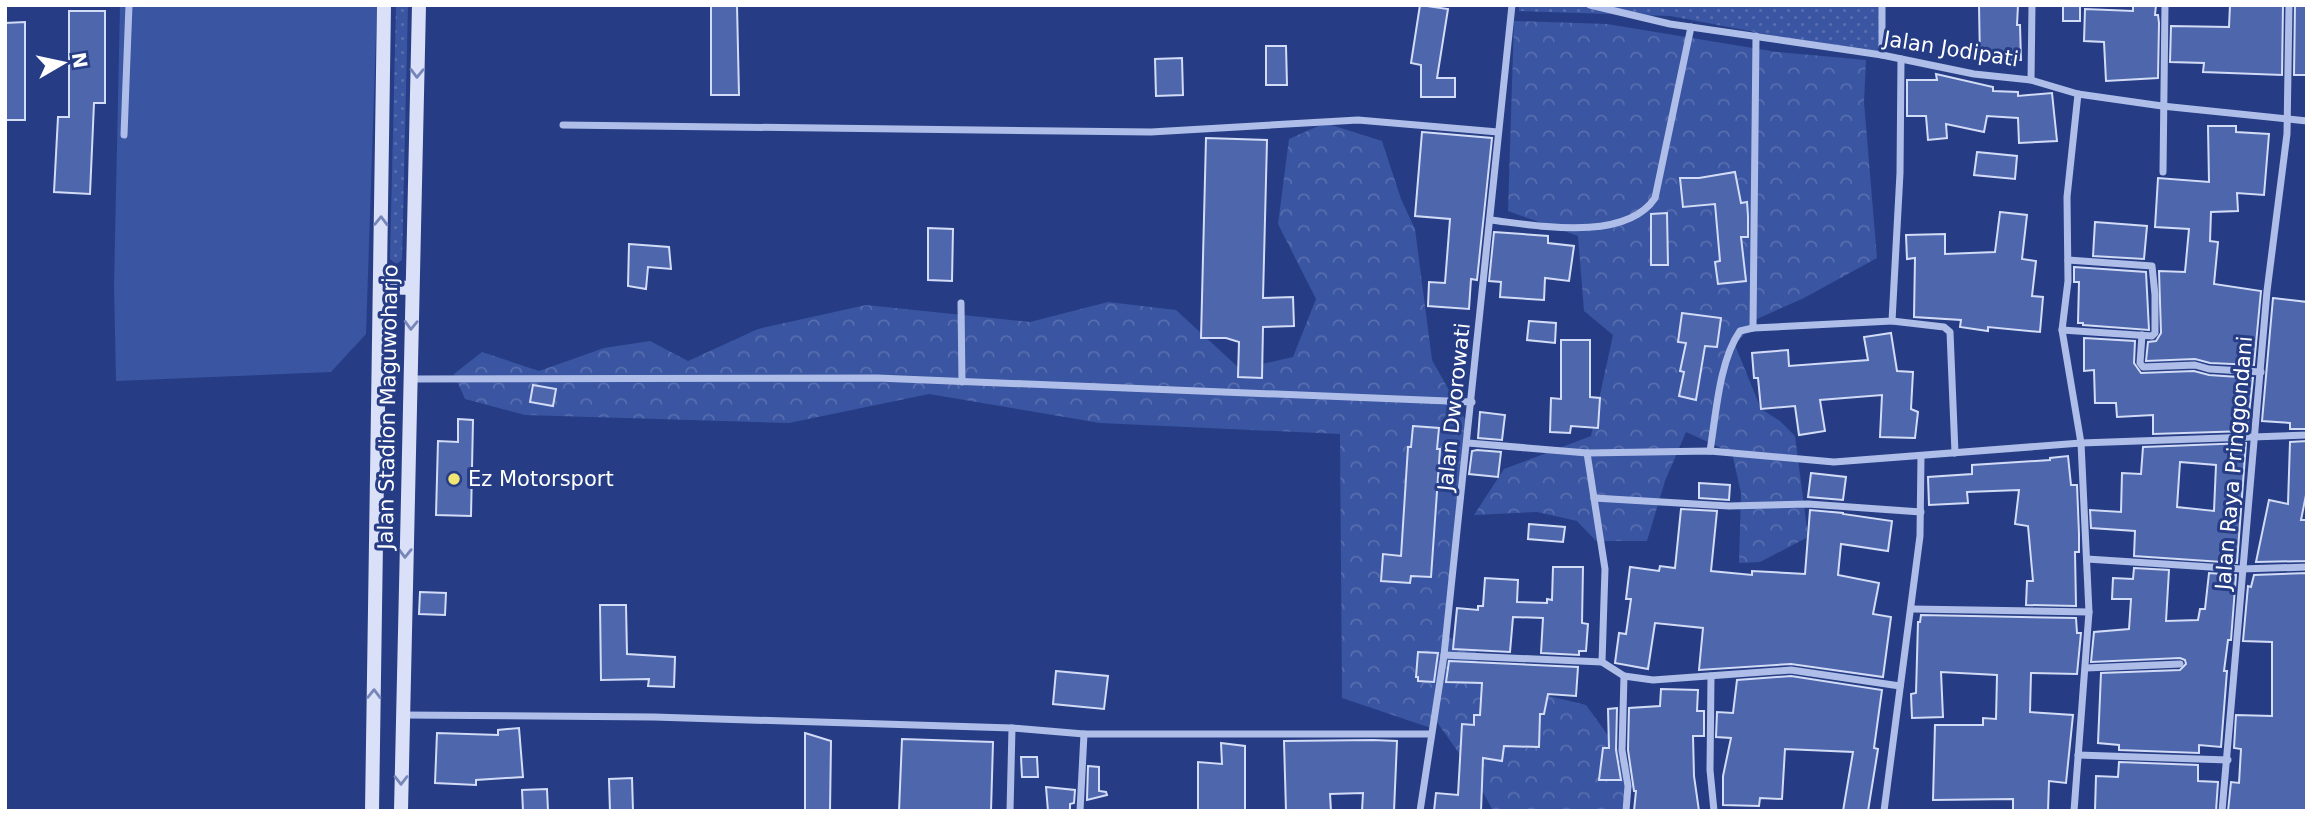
<svg xmlns="http://www.w3.org/2000/svg" width="2312" height="816" font-family="'DejaVu Sans',sans-serif">
	<defs>
		<pattern id="grass-dots" width="8" height="8" patternUnits="userSpaceOnUse" patternTransform="scale(1.75)"><rect width="8" height="8" fill="#3a55a1"/><path d="M2 2h.1M6 6h.1" fill="none" stroke="#586eaf" stroke-width="1.8" stroke-linecap="round"/></pattern>
		<pattern id="forest-crowns" width="20" height="18" patternUnits="userSpaceOnUse" patternTransform="scale(1.75)"><rect width="20" height="18" fill="#3a55a1"/><path d="M2 6a3 3 0 1 1 6 0M12 15a3 3 0 1 1 6 0" fill="none" stroke="#586eaf"/></pattern>
	</defs>
	<rect width="100%" height="100%" fill="#263d85"/>
	<g fill="url(#grass-dots)">
		<path d="M396,5h12l-6,255 -6,4 -6,-5z"/>
		<path d="M1519,5h361l3,51 -213,-40 -151,-5z"/>
	</g>
	<g fill="url(#forest-crowns)">
		<path d="M1514,21l93,3 170,28 89,8 -2,42 13,156 -73,40 -47,21 -22,26 26,64 19,12 15,15 13,101 -48,25 -21,1 2,-70 -9,-40 -46,-21 -21,49 -18,60h-51l-19,-20 -40,-9 -63,3 30,-46 87,-33 22,-101 -29,-24 -6,-75 -70,-25z"/>
		<path d="M1325,123l57,18 19,58 14,30 17,131 38,68 -22,209 27,9 5,32 58,26 11,-8 37,9 45,62 -9,44h-129l-20,-38 -39,-55 -3,10 -89,-30 -2,-264 -240,-11 -171,-29 -140,29 -264,-8 -60,-16 -11,-25 28,-22 57,19 65,-23 46,-7 38,20 70,-32 108,-24 164,17 78,-20 68,8 64,59 53,-12 23,-58 -38,-75 11,-85z"/>
	</g>
	<path fill="#3a55a1" d="M120,5h257l-11,329 -35,38 -215,9 -2,-96z"/>
	<g fill="#4e66ac" stroke="#d3dcf6" stroke-width="2" fill-rule="evenodd">
		<path d="M711,5h26l2,90h-28z"/>
		<path d="M1420,5l28,4 -11,69h18v19h-34v-32l-10,-2z"/>
		<path d="M1979,5h39l-1,20h3l1,35h-41z"/>
		<rect x="2063" y="5" width="17" height="16"/>
		<path d="M2133,5h23l-1,10h3l1,8 -1,55 -52,3 -2,-39 -20,-1 1,-32 48,2z"/>
		<path d="M2230,5h53l-1,70 -79,-3 1,-9 -34,-1 1,-36 58,1z"/>
		<path d="M2295,5h12v70h-13z"/>
		<path d="M69,11h36v92h-11l-4,91 -36,-2 4,-75h11z"/>
		<path d="M25,22v98h-20v-97z"/>
		<path d="M1266,46h20l1,39h-21z"/>
		<path d="M1182,58l1,37 -27,1 -1,-37z"/>
		<path d="M1936,74l57,13v4l25,1v4l34,-3 5,48 -38,2 -1,-25 -31,-2 -3,16 -38,-8 1,14 -19,2 -2,-24h-19v-36h30z"/>
		<path d="M2208,126h28v6l33,2 -5,61 -27,-2 1,18 -27,1 -1,29 8,1 -4,42 47,7 -7,74 -44,-2 -15,-4 -49,2 2,-19 8,-1 5,-8 -2,-62 26,1 4,-43 -34,-2 3,-49 51,4z"/>
		<path d="M1422,132l70,6 -15,142 -6,-1 -2,30 -41,-3 1,-24 16,1 5,-64 -35,-3z"/>
		<path d="M1206,138l61,2 -4,158 30,-1 1,29 -31,1 -1,51 -24,-1 1,-35 -13,-4h-25z"/>
		<path d="M1977,152l40,4 -2,23 -41,-4z"/>
		<path d="M1735,172l6,31 6,-1 1,14v21h-7l5,44 -28,3 -3,-22 5,-1 -5,-57 -32,3 -3,-29h19z"/>
		<path d="M2000,212l27,3 -5,44 14,2 -4,35 11,1 -3,35 -52,-5v4l-28,-4 1,-7 -47,-3 1,-59 -8,1 -1,-24 39,-1v20l50,-2z"/>
		<path d="M1667,213l1,52h-17v-51z"/>
		<path d="M2095,222l52,4 -3,33 -51,-3z"/>
		<path d="M928,228l25,1 -1,52 -24,-1z"/>
		<path d="M1494,232l54,4v7l26,3 -5,35 -24,-3 -1,22 -44,-3 1,-15 -12,-1z"/>
		<path d="M629,244l40,3 2,22 -23,-2 -2,22 -18,-3z"/>
		<path d="M2074,267l72,5 3,58 -66,-5v-2h-5l1,-41h-5z"/>
		<path d="M2273,298l34,4v127h-17v-6l-28,-2z"/>
		<path d="M1682,313l39,5 -4,29 -12,-1 -9,54 -17,-4 5,-24 -4,-1 6,-28 -8,-1z"/>
		<path d="M1529,321l27,2 -1,20 -28,-3z"/>
		<path d="M1891,333l6,38 16,1 -2,37 7,3 -3,26 -35,-1 2,-42 -62,5 5,31 -26,4 -4,-29 -34,3 -3,-31h-4l-2,-25 36,-3 1,16 79,-6 -4,-23z"/>
		<path d="M2084,338l51,3 -1,22 7,10 53,-2 15,4 44,3 -6,53 -94,3v-19l-36,2 -1,-14h-21l-1,-33 -10,1z"/>
		<path d="M1561,340h29v57l10,1 -2,30 -27,-2 -1,7 -20,-1 1,-34 10,1z"/>
		<path d="M533,385l23,4 -3,17 -23,-4z"/>
		<path d="M1480,412l25,3 -3,25 -24,-2z"/>
		<path d="M458,419l15,1 -2,96 -35,-1 2,-74 20,1z"/>
		<path d="M1413,426l26,2 -2,21h3l-9,128 -20,-1 -1,7 -29,-2 2,-27 18,2 7,-109h3z"/>
		<path d="M2307,441v49l-6,30h6v41l-51,1 13,-62 19,4 2,-62z"/>
		<path d="M2246,443l-9,120 -103,-7 1,-25 -44,-3 -1,-18 31,2 1,-39 19,1 2,-27zM2180,462l36,3 -2,46 -37,-4z"/>
		<path d="M1477,450l24,2 -3,25 -29,-3 3,-23z"/>
		<path d="M2068,456l3,29h6l2,49v18h-4l1,54 -50,-1 1,-24h6l-5,-55 -13,-2 4,-34 -52,2 1,11 -39,2 -1,-28 44,-3v-9l78,-5v-2z"/>
		<path d="M1811,473l35,4 -3,23 -35,-3z"/>
		<path d="M1699,483l31,2 -1,15 -30,-2z"/>
		<path d="M1681,509l36,2 -6,60 41,4v-4l53,3 5,-64 33,3v1l49,7 -4,30 -47,-7 -3,31 41,8 -6,31 18,3 -8,60 -92,-13 -92,6 4,-42 -48,-5 -7,46 -33,-6 4,-30 7,1 5,-35h-5l4,-32 29,4 1,-5 15,2z"/>
		<path d="M1529,524l36,3 -2,15 -35,-3z"/>
		<path d="M1553,567h30l-1,56 6,1 -2,27h-7v4l-38,-2 2,-35 -30,-1 -3,35 -57,-3 4,-41 21,2v-4h5l2,-28 33,2 -1,22 30,1v-4l5,1z"/>
		<path d="M2134,568l35,2 -3,51 32,-1 2,-11h5l4,-36 27,2 -5,65h-3l-4,31h3l-6,76 -22,-2v8l-80,-3v-5l-21,-2 3,-70 79,-3 6,-6 -1,-4 -5,-2 -89,4 3,-30 35,-3 2,-30h-19l1,-21 20,1z"/>
		<path d="M2307,573v238h-79l3,-29 8,1 2,-34 -7,-1 2,-33 36,1v-74l-29,-1 5,-55 3,1 3,-12z"/>
		<path d="M420,592l26,1 -1,22 -26,-1z"/>
		<path d="M600,605h26l1,49 48,3 -1,30 -26,-1 1,-7 -48,1z"/>
		<path d="M1921,615l155,3 1,15h4l-4,41 -46,-1 -1,39 43,3 -7,68 -17,-2 -1,30h-35v-12l-80,1 2,-75h48v-7l13,1 1,-44 -56,-3 2,45 -31,1 -1,-24 5,-1 2,-71h2z"/>
		<path d="M1418,652l20,1 -4,29 -16,-1v-4h-2z"/>
		<path d="M1449,661l129,6 -2,29 -28,-2 -4,20h-4l-1,33 -35,-1 -2,15 -19,-3 -2,53h-47l2,-18 22,2 4,-71 12,1v-10h6l2,-32 -36,-1z"/>
		<path d="M1056,671l52,5 -4,33 -51,-5z"/>
		<path d="M1791,676l91,14 -8,58 4,1 -10,62h-25l10,-59 -68,-3 -3,50 -22,-1 -1,8 -36,-1v-29l8,-38 -15,-1 1,-25 16,1 4,-33z"/>
		<path d="M1661,689l37,1 -1,21h7v25h-11l1,40 5,35h-65l2,-20h-2l-6,-41 1,-42 31,-2z"/>
		<path d="M1617,708l-1,42 5,30h-22l4,-32h6l-1,-39z"/>
		<path d="M519,728l4,49 -47,3v5l-41,-2 2,-50 61,2v-5z"/>
		<path d="M805,733l26,8 -1,70h-25z"/>
		<path d="M902,739l91,3 -2,69h-92z"/>
		<path d="M1373,740l24,1 -3,70h-32l1,-18 -33,1 1,17h-45l-2,-70z"/>
		<path d="M1221,743l24,3v65h-47v-49l24,2z"/>
		<path d="M1021,757h16l1,20h-16z"/>
		<path d="M2119,762l79,3v16l20,1 -2,29h-121l1,-35 22,1z"/>
		<path d="M1088,766l11,1v24l7,1 1,3 -20,5z"/>
		<path d="M632,778l1,33h-23l-1,-32z"/>
		<path d="M1046,787l29,3 -1,13 -4,1v7h-22z"/>
		<path d="M547,789l1,22h-25l-1,-21z"/>
	</g>
	<g fill="none" stroke-linecap="round" stroke-linejoin="round">
		<g stroke="#afbee8" stroke-width="7">
			<path d="M1590,5l80,19 212,31 92,19 57,6 47,14 84,12 145,15"/>
			<path d="M1882,5v50"/>
			<path d="M2031,80l1,-75"/>
			<path d="M563,125l588,7 207,-12 140,12"/>
			<path d="M124,135l5,-130"/>
			<path d="M2163,172l2,-167"/>
			<path d="M1490,220c45,5 135,23 165,-22l36,-171"/>
			<path d="M961,303l1,79"/>
			<path d="M1892,321l52,6 6,5 5,121"/>
			<path d="M1753,328l3,-292"/>
			<path d="M2062,330l90,6 3,-3v-38l-3,-29 -84,-6"/>
			<path d="M2142,335l-2,28 3,4 52,-2 14,4 52,3"/>
			<path d="M410,379l467,-1 595,24"/>
			<path d="M1468,443l119,10 123,-2 124,11 247,-19 226,-8"/>
			<path d="M1710,451c6,-36 9,-90 30,-120l13,-3 139,-7 8,-148 1,-114"/>
			<path d="M1587,453l18,116 -3,93"/>
			<path d="M1594,498l135,8 79,-2 113,8"/>
			<path d="M2087,559l154,10 66,-2"/>
			<path d="M1912,609l177,3"/>
			<path d="M1444,655l158,7 22,14 29,4 138,-10 109,16"/>
			<path d="M2086,668l94,-4"/>
			<path d="M1624,676l-2,74 6,36 -2,25"/>
			<path d="M1711,676l-1,94 4,41"/>
			<path d="M403,715l251,2 358,11 72,6h347"/>
			<path d="M2078,755l150,5"/>
			<path d="M1010,811l2,-83"/>
			<path d="M1080,811l4,-77"/>
			<path d="M1420,811l24,-156 68,-650"/>
			<path d="M1884,811l36,-275 1,-80"/>
			<path d="M2074,811l15,-199 -8,-169 -19,-113 6,-49 -1,-84 11,-103"/>
			<path d="M2222,811l45,-520 20,-157 2,-129"/>
		</g>
		<g stroke="#d9e0f7" stroke-width="14">
			<path d="M380,287l32,1"/>
			<path d="M372,811l12,-806"/>
			<path d="M401,811l18,-806"/>
		</g>
	</g>
	<defs><path id="oneway-chevron" d="M-2-3.5L2.5 0L-2 3.5" fill="none" stroke-width="1.6" stroke-linecap="round" stroke-linejoin="round" transform="scale(1.75)"/></defs>
	<g stroke="#7786b8">
		<use href="#oneway-chevron" transform="translate(417 73) rotate(91)"/>
		<use href="#oneway-chevron" transform="translate(381 221) rotate(-89)"/>
		<use href="#oneway-chevron" transform="translate(411 325) rotate(92)"/>
		<use href="#oneway-chevron" transform="translate(405 553) rotate(91)"/>
		<use href="#oneway-chevron" transform="translate(374 694) rotate(-89)"/>
		<use href="#oneway-chevron" transform="translate(401 780) rotate(90)"/>
	</g>
	<circle fill="#f1e574" stroke="#263d85" stroke-width="2.5" cx="454" cy="479" r="7"/>
	<g text-anchor="middle" stroke-width="6" stroke-linejoin="round" paint-order="stroke">
		<g font-size="21" fill="#fff" stroke="#263d85">
			<text transform="translate(1951 49) rotate(9)" y="7">Jalan Jodipati</text>
			<text transform="translate(388 407) rotate(-89)" y="7">Jalan Stadion Maguwoharjo</text>
			<text transform="translate(1454 407) rotate(-84)" y="7">Jalan Dworowati</text>
			<text transform="translate(2234 463) rotate(-85)" y="7">Jalan Raya Pringgondani</text>
		</g>
		<g font-size="21" fill="#fff" stroke="#263d85" text-anchor="start">
			<text x="468" y="486">Ez Motorsport</text>
		</g>
	</g>
	<rect width="2312" height="816" fill="none" stroke="#ffffff" stroke-width="14"/>
	<g transform="translate(63 63) rotate(81)" stroke="#263d85" stroke-width="5" paint-order="stroke">
	<path d="M0-5L12 26L0 18L-12 26Z" fill="#ffffff"/>
	<text y="-10" font-size="19" font-weight="bold" text-anchor="middle" fill="#ffffff">N</text>
	</g>
</svg>
